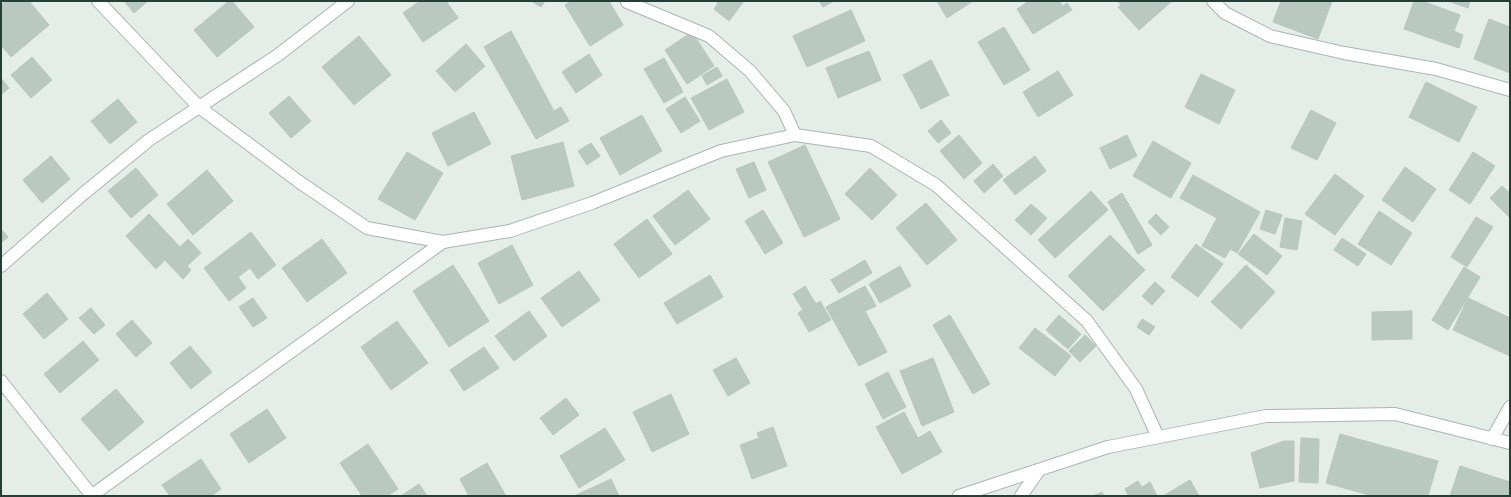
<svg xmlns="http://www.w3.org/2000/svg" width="1511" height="497" font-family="'Varela Round',sans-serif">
	<rect width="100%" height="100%" fill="#e5ede9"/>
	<g fill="#bac8c2" stroke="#b7c6c0">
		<path d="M6,1h23l20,24 -38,32 -10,-12v-40z"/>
		<path d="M124,1h24l-14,12z"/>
		<path d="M229,1h3l22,26 -37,30 -23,-27z"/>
		<path d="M420,1h26l12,17 -35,24 -20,-29z"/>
		<path d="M531,1h14l-4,6z"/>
		<path d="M571,1h38l14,24 -33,21 -25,-41z"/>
		<path d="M716,1h28l-15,20 -15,-12 4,-6z"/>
		<path d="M819,1h15l-11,6z"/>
		<path d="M937,1h36l-26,17z"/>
		<path d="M1029,1h30l4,5 4,-3 5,7 -39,24 -16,-25z"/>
		<path d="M1118,1h54l-33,29 -21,-23 3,-2z"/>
		<path d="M1281,1h51l-14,38 -45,-17z"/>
		<path d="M1414,1h8l38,14 -6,16 9,4 -4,13 -55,-19z"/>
		<path d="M1448,1h22l-2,7z"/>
		<path d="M851,10l14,31 -58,26 -14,-31z"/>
		<path d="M1489,19l21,8v46l-36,-14z"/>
		<path d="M1004,27l26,43 -26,15 -26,-43z"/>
		<path d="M511,31l43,80 7,-4 8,14 -33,18 -52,-92z"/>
		<path d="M692,32l22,34 -27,18 -22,-34z"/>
		<path d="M359,36l32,39 -37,30 -32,-38z"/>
		<path d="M466,44l19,22 -30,26 -19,-21z"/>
		<path d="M869,51l12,29 -43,18 -12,-30z"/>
		<path d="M589,54l13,21 -26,18 -14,-21z"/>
		<path d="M32,57l20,23 -21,18 -20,-23z"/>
		<path d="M664,58l19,34 -19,11 -20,-34z"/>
		<path d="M931,60l18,35 -28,14 -18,-34z"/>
		<path d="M717,67l5,9 -15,9 -5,-9z"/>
		<path d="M1058,71l15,24 -35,22 -15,-25z"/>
		<path d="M1201,74l34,16 -16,34 -34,-17z"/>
		<path d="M1,78l8,10 -8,7z"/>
		<path d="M727,79l17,33 -35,18 -18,-32z"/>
		<path d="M1426,82l51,25 -18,35 -50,-25z"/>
		<path d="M289,96l22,25 -20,17 -22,-25z"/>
		<path d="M685,97l15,24 -19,12 -15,-24z"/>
		<path d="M118,99l19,23 -27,22 -19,-23z"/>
		<path d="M1311,110l25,13 -19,37 -26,-12z"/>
		<path d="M474,112l17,32 -43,22 -16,-33z"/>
		<path d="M642,115l20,36 -42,24 -20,-37z"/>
		<path d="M941,120l10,13 -13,10 -10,-12z"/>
		<path d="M959,135l23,28 -18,16 -24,-28z"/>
		<path d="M1127,135l10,21 -27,13 -10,-21z"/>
		<path d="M1153,141l38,22 -20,35 -38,-22z"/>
		<path d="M563,142l11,44 -52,14 -11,-44z"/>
		<path d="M591,143l9,13 -13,9 -9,-14z"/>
		<path d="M805,145l35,74 -36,18 -36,-75z"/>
		<path d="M407,152l36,21 -28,47 -37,-21z"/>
		<path d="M1473,152l22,14 -25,38 -21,-14z"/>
		<path d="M51,156l19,23 -28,24 -19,-23z"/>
		<path d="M1035,156l11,15 -31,24 -12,-15z"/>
		<path d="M754,162l12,28 -17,8 -13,-29z"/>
		<path d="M993,164l10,12 -19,17 -10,-12z"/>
		<path d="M1405,167l31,22 -23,33 -31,-22z"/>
		<path d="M136,168l22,27 -27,23 -23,-27z"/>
		<path d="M870,168l27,27 -25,25 -27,-26z"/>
		<path d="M207,170l26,31 -40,34 -26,-31z"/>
		<path d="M1335,174l29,22 -29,39 -30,-21z"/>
		<path d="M1193,175l67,37 -23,41 -7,-4 -5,9 -23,-12 15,-28 -37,-20z"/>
		<path d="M1502,186l8,7v25l-20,-20z"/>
		<path d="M688,190l22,29 -35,26 -22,-29z"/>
		<path d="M1091,191l17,19 -53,48 -17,-18z"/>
		<path d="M1122,193l30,52 -14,9 -30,-52z"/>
		<path d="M926,203l31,37 -30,25 -31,-37z"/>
		<path d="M1031,204l16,14 -16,17 -16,-15z"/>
		<path d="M763,210l20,33 -18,11 -20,-33z"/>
		<path d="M1266,210l16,5 -7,19 -15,-5z"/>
		<path d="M1379,211l33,22 -21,32 -33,-21z"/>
		<path d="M149,214l31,33 8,-8 13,14 -14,13 4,4 -8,9 -18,-19 -9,9 -30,-33z"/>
		<path d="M1156,214l13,13 -8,8 -13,-13z"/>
		<path d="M1476,217l17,10 -26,40 -16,-10z"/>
		<path d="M1285,218l17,3 -5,29 -17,-3z"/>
		<path d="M647,219l25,35 -33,24 -25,-34z"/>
		<path d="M1,229l7,8 -7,6z"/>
		<path d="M251,232l25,33 -18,14 -8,-11 -12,9 8,11 -17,13 -25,-33z"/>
		<path d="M1254,234l28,22 -15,19 -29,-21z"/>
		<path d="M1110,235l35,35 -42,41 -35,-35z"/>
		<path d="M1342,238l24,16 -8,12 -24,-16z"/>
		<path d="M322,239l25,34 -40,29 -25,-34z"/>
		<path d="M1196,244l27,20 -25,33 -27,-20z"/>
		<path d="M512,245l21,40 -34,19 -21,-41z"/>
		<path d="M865,260l7,13 -33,20 -8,-13z"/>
		<path d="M453,265l36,56 -40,26 -36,-56z"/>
		<path d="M1246,265l29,27 -34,37 -30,-27z"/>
		<path d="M900,266l11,20 -31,17 -11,-19z"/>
		<path d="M1464,267l16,10 -32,53 -16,-10z"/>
		<path d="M579,271l21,29 -38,27 -21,-29z"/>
		<path d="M710,275l13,22 -46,27 -13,-21z"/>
		<path d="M1155,282l10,9 -13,14 -10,-9z"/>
		<path d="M805,286l11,18 4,-3 11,19 -22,12 -11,-19 5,-3 -10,-16z"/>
		<path d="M865,286l11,20 -11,5 22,41 -28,14 -33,-59z"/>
		<path d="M47,293l21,26 -24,20 -21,-25z"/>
		<path d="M253,298l14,20 -14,9 -14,-20z"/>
		<path d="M1468,298l42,20v38l-57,-26z"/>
		<path d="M91,308l14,17 -11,9 -15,-16z"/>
		<path d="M529,311l18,25 -33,25 -19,-25z"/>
		<path d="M1412,311v28l-40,1v-28z"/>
		<path d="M950,315l40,69 -17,10 -40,-69z"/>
		<path d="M1059,315l22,19 -13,15 -22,-19z"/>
		<path d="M1142,319l13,8 -6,8 -12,-8z"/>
		<path d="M132,320l20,23 -16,14 -20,-23z"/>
		<path d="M397,321l31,42 -37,27 -30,-43z"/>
		<path d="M1035,328l36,28 -16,20 -36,-28z"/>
		<path d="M1085,335l11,11 -16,16 -11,-11z"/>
		<path d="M83,341l16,19 -39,33 -16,-19z"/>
		<path d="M190,346l22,26 -21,17 -21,-26z"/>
		<path d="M484,347l15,21 -35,23 -14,-21z"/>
		<path d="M736,358l14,25 -22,13 -15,-26z"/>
		<path d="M933,358l21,54 -32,14 -22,-55z"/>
		<path d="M888,372l18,35 -23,12 -18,-35z"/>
		<path d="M116,389l28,33 -35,29 -28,-32z"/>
		<path d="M671,394l18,40 -37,18 -19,-40z"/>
		<path d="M566,398l13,17 -26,20 -13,-17z"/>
		<path d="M267,409l19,29 -37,25 -19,-29z"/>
		<path d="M904,412l14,26 12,-7 12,21 -40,22 -26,-47z"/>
		<path d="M773,427l14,39 -35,13 -12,-34 19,-7 -2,-5z"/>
		<path d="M605,428l20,32 -46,28 -19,-32z"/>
		<path d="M1340,434l98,27 -10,35h-55l-47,-13z"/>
		<path d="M1301,438l18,1 -1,44 -19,-1z"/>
		<path d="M1284,441h10v40l-34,7 -9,-35z"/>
		<path d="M368,444l30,45 -11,7h-25l-22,-33z"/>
		<path d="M201,459l20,30 -10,7h-41l-8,-11z"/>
		<path d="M487,463l19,33h-37l-9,-17z"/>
		<path d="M1460,466l50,16v14h-60z"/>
		<path d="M611,479l8,17h-45z"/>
		<path d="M1190,480l9,16h-36z"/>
		<path d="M1138,481l4,6 8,-5 7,14h-31l2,-1 -3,-6z"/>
		<path d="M419,484l8,12h-26z"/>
		<path d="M1102,492l2,4h-11z"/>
	</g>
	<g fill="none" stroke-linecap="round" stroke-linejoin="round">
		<defs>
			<g id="minor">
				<path d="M98,1l101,106 99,74 69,47 76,14 67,-11 82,-28 129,-52 74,-16 76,11 65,39 151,136 49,68 22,48"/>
				<path d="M1213,1l12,12 45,23 74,17 92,16 74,21"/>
				<path d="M627,2l82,34 41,35 34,40 11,24"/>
				<path d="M1,266l82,-72 66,-54 129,-85 70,-54"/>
				<path d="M1,381l91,115"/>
				<path d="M1492,439l18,-32"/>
				<path d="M91,496l352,-254"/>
				<path d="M959,496l149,-49 158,-31 129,-2 115,29"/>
				<path d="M1021,496l18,-26"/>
			</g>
		</defs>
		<use href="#minor" stroke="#a8b5b0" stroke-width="14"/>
		<use href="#minor" stroke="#fff" stroke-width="12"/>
	</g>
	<rect width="1511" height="497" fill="none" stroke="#253e36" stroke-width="4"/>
</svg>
